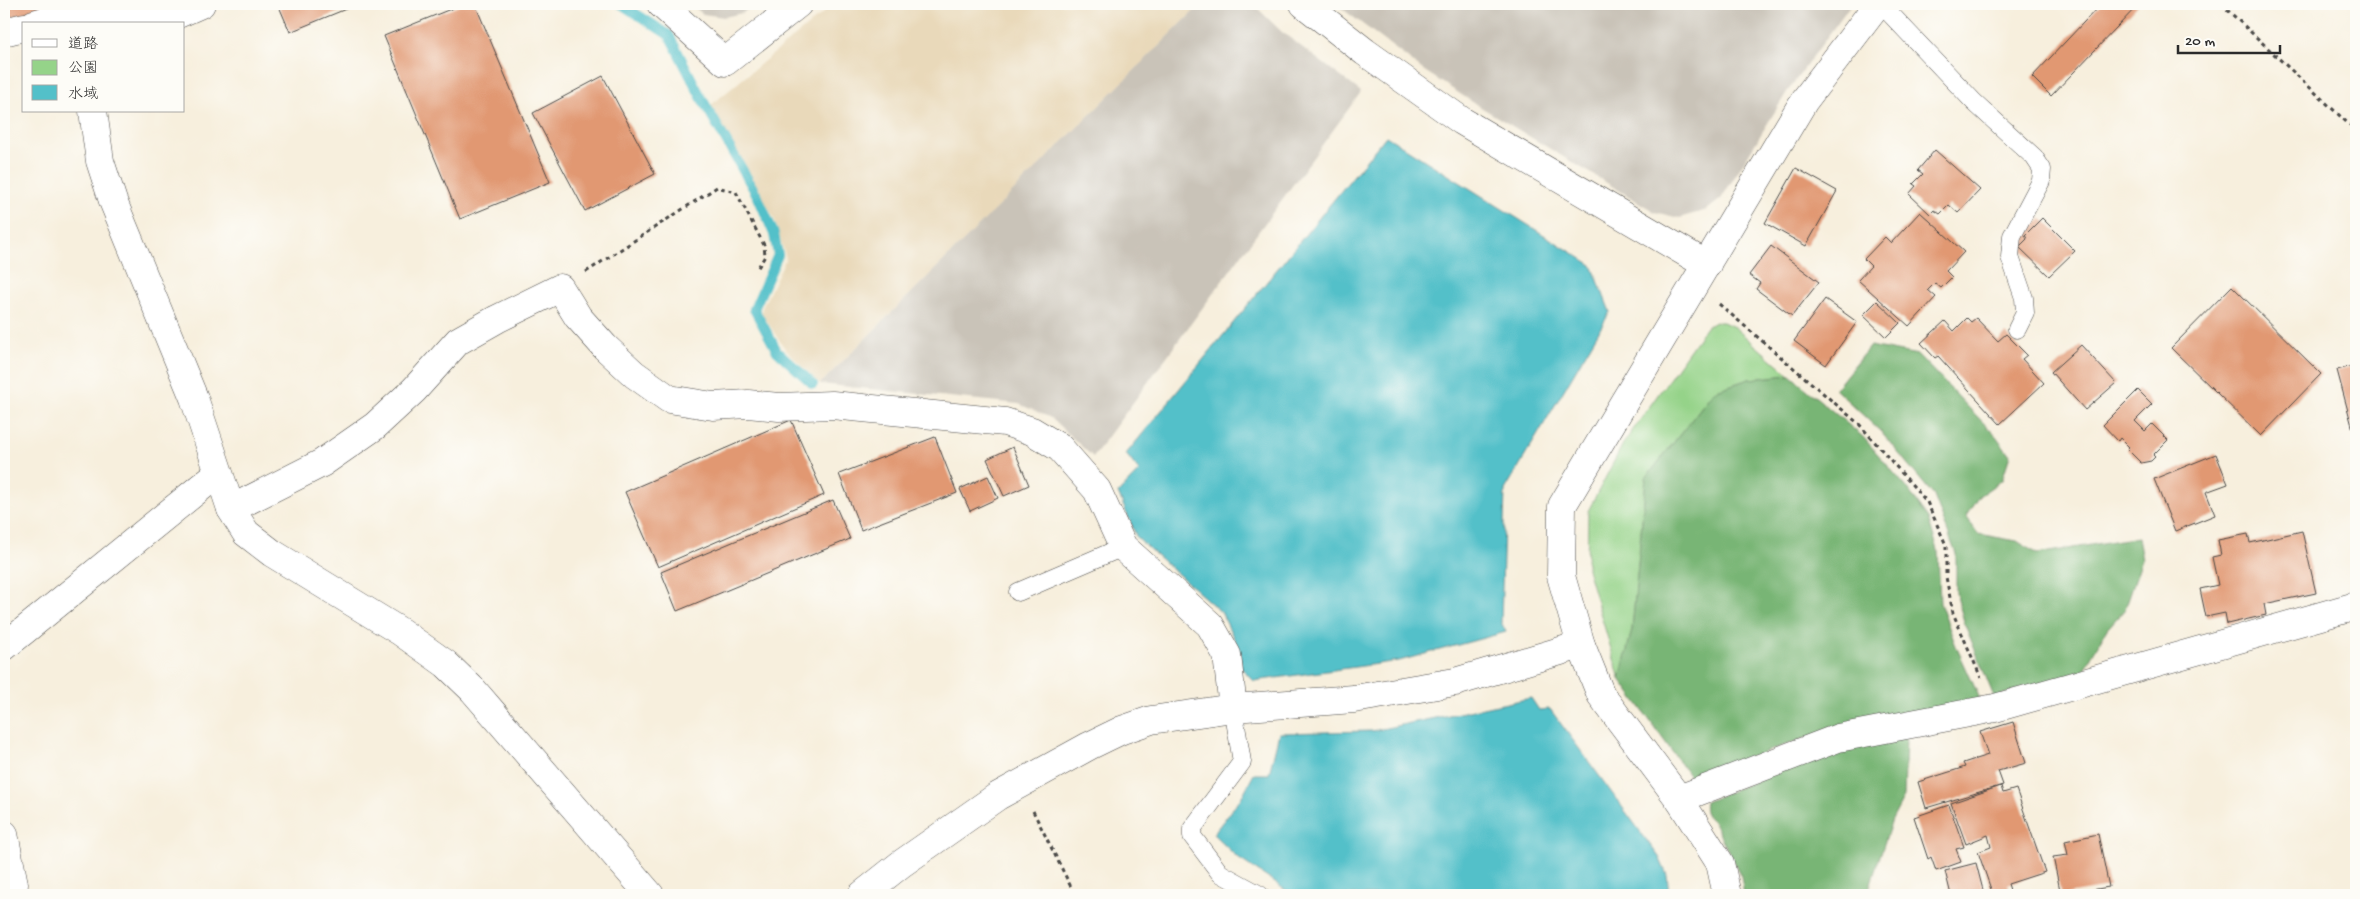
<svg xmlns="http://www.w3.org/2000/svg" width="2360" height="899" font-family="'Gochi Hand','Klee One',sans-serif">
	<rect width="100%" height="100%" fill="#fdfcf7"/>
	<filter id="ink" filterUnits="userSpaceOnUse"><feTurbulence type="fractalNoise" baseFrequency=".02" numOctaves="2"/><feDisplacementMap in="SourceGraphic" scale="10" xChannelSelector="R" yChannelSelector="G"/><feConvolveMatrix kernelMatrix="1 2 1 2 8 2 1 2 1" color-interpolation-filters="sRGB"/></filter>
	<filter id="wash" filterUnits="userSpaceOnUse"><feTurbulence type="fractalNoise" baseFrequency=".0096" numOctaves="4" result="noise"/><feDisplacementMap in="SourceGraphic" scale="20" xChannelSelector="R" yChannelSelector="G"/><feGaussianBlur stdDeviation="1.12" result="paint"/><feColorMatrix in="noise" values="0 0 0 0 0 0 0 0 0 0 0 0 0 0 0 0 0 1.4 0 .05"/><feComposite in="paint" operator="in"/></filter>
	<g filter="url(#wash)">
		<rect width="100%" height="100%" fill="#f7efdd"/>
		<path fill="#e9d9ba" d="M834,4h367l-381,380 -34,-34 -24,-36v-6l24,-50 -12,-40 -63,-113z"/>
		<g fill="#c9c3b8">
			<path d="M690,4h66l-14,9 -18,4 -21,-3z"/>
			<path d="M1201,4h52l29,28 79,60 -268,365 -42,-39 -32,-14 -199,-20z"/>
			<path d="M1336,4h515l-64,88 -66,107 -14,11 -28,8 -24,-6 -181,-109 -51,-33z"/>
		</g>
		<path fill="#95d389" stroke="#607f5a" d="M1715,322h8l11,5 56,48 -41,4 -35,12 -68,87 -14,152 -12,49 -33,-110 1,-58 35,-67 83,-117z"/>
		<g fill="#78b575" stroke="#527050">
			<path d="M1870,346l48,9 78,81 14,19 -8,25 -23,16 -13,20 12,18 39,7 20,13 101,-17 4,22 -17,50 -18,20 -24,42 -89,26 -29,-72 -9,-32v-39l-22,-58 -53,-64 -46,-43z"/>
			<path d="M1790,375l73,62 44,51 21,30 10,32 2,53 16,43 25,55 -155,30 -135,47 -71,-99 12,-49 14,-152 68,-87 35,-12z"/>
			<path d="M1906,738l-2,59 -12,23 -25,75h-123l-3,-19 -28,-55c-7,-5 -10,-10 -8,-19l124,-51z"/>
		</g>
		<g fill="#53c0c9" stroke="#3f767a">
			<path d="M1386,136l206,129 18,47 -105,178 -4,132 5,10 -107,29 -145,20 -13,-13 -1,-17 -19,-39 -84,-74 -19,-45 21,-22 -13,-17z"/>
			<path d="M1531,698l8,12 11,-1 109,148 8,18 2,20h-376l-55,-37 -25,-24 28,-36 13,-24h15l10,-41 93,-2z"/>
		</g>
		<g fill="none" stroke-linecap="round" stroke-linejoin="round">
			<path stroke="#53c0c9" stroke-width="10" d="M621,4l48,31 32,62 57,100 16,37 4,21 -24,54 23,42 36,33"/>
		</g>
		<g id="blocks">
			<g fill="#e19872">
				<path d="M4,4h58l-58,19z"/>
				<path d="M278,4h80l-68,28z"/>
				<path d="M463,4h12l75,178 -90,37 -76,-183z"/>
				<path d="M2101,4h38l-88,92 -19,-19z"/>
				<path d="M603,76l52,98 -70,37 -52,-98z"/>
				<path d="M1935,150l45,40 -22,23 -9,-8 -9,9 -6,-4 -4,4 -21,-20 7,-8 -3,-2 10,-10 -5,-4z"/>
				<path d="M1796,168l41,23 -31,55 -41,-23z"/>
				<path d="M1920,212l44,40 -18,19 6,6 -11,11 -6,-5 -7,7 8,7 -27,29 -51,-46 13,-14 -7,-7 21,-22 6,6z"/>
				<path d="M2042,218l33,33 -26,25 -30,-29 8,-8 -2,-4z"/>
				<path d="M1771,246l48,36 -27,34 -36,-27 4,-6 -11,-8z"/>
				<path d="M2232,286l89,88 -60,62 -90,-88z"/>
				<path d="M1825,299l32,23 -31,43 -32,-24z"/>
				<path d="M1877,301l23,22 -14,14 -23,-22z"/>
				<path d="M1967,318l4,4 5,-4 22,23 8,-7 21,21 -5,4 22,24 -44,41 -62,-68 -3,2 -14,-15 24,-22 9,10z"/>
				<path d="M2081,345l35,38 -31,27 -34,-38z"/>
				<path d="M2356,365v76l-19,-71z"/>
				<path d="M2138,390l14,14 -17,17 10,10 7,-7 16,16 -15,15 2,2 -4,4 -10,2 -14,-14 2,-2 -9,-9 -2,3 -15,-16z"/>
				<path d="M791,420l33,75 -166,72 -33,-75z"/>
				<path d="M935,437l22,56 -96,37 -22,-56z"/>
				<path d="M1013,447l16,38 -25,11 -17,-37z"/>
				<path d="M2216,454l12,30 -22,8 9,23 -40,16 -21,-52z"/>
				<path d="M988,476l10,22 -28,13 -10,-22z"/>
				<path d="M833,500l17,39 -173,72 -16,-39z"/>
				<path d="M2302,531l14,62 -52,11 2,11 -39,9 -2,-11 -19,4 -6,-28 18,-4 -6,-28 9,-2 -3,-15 30,-6 2,9z"/>
				<path d="M2013,722l13,41 -28,8 5,14 -77,23 -8,-26 47,-15 -2,-4 25,-8 -8,-23z"/>
				<path d="M2001,786l2,7 13,-4 29,83 -37,12 2,6 -17,5 -15,-43 13,-5 -3,-12 -22,9 -15,-41z"/>
				<path d="M1949,805l15,42 -8,2 5,13 -25,9 -5,-14 -3,2 -14,-42z"/>
				<path d="M2098,834l11,53 -48,8 -8,-38 15,-2 -3,-14z"/>
				<path d="M1976,863l8,31 -33,1 -6,-24z"/>
			</g>
		</g>
	</g>
	<g filter="url(#ink)">
		<use href="#blocks" fill-opacity="0" stroke="#4a4846" stroke-width="1"/>
		<g fill="none" stroke-linecap="round" stroke-linejoin="round">
			<defs>
				<g id="service">
					<path d="M1881,4l93,98 60,55 8,12 -1,12 -29,55 -2,21 14,41 1,15 -8,16"/>
					<path d="M1018,592l105,-45"/>
					<path d="M1233,708l9,54 -50,67v7l28,37 40,22"/>
				</g>
				<g id="minor">
					<path d="M661,4l64,58 73,-58"/>
					<path d="M34,24l45,-13 81,11 41,-18"/>
					<path d="M4,32l20,-5"/>
					<path d="M93,111l7,50 13,40 81,197 37,111 15,24 26,20 129,79 45,32 27,26 177,205"/>
					<path d="M231,509l91,-46 53,-37 39,-36 44,-49 39,-22 63,-31 18,29 27,30 29,27 35,25 44,7 35,-2 31,3 53,-2 173,17 27,9 28,17 37,42 26,57 87,78 17,30 6,53"/>
					<path d="M4,647l213,-173"/>
					<path d="M1679,799l159,-61 157,-30 361,-102"/>
					<path d="M4,834l10,50 -1,11"/>
					<path d="M862,895l39,-31 97,-68 91,-50 33,-16 29,-10 82,-12 121,-9 101,-17 126,-37"/>
					<path d="M1727,895l-7,-32 -41,-64 -78,-104 -20,-50 -20,-69 1,-70 242,-405 74,-97"/>
				</g>
				<path id="tertiary" d="M1304,4l61,48 97,69 245,144"/>
			</defs>
			<use href="#service" stroke="#4a4846" stroke-width="19"/>
			<use href="#minor" stroke="#4a4846" stroke-width="29"/>
			<use href="#tertiary" stroke="#4a4846" stroke-width="29"/>
			<g stroke="#4a4846" stroke-width="3" stroke-dasharray="4 4" stroke-linecap="butt">
				<path d="M2221,4l135,127"/>
				<path d="M586,272l131,-85 19,5 28,53 1,11 -8,13"/>
				<path d="M1719,304l140,120 68,78 19,43v32l7,36 28,65"/>
				<path d="M1033,811l42,84"/>
			</g>
			<use href="#service" stroke="#fff" stroke-width="18"/>
			<use href="#minor" stroke="#fff" stroke-width="28"/>
			<use href="#tertiary" stroke="#fff" stroke-width="28"/>
		</g>
	</g>
	<rect width="2360" height="899" fill="none" stroke="#fdfcf7" stroke-width="20"/>
	<rect x="22" y="22" width="162" height="90" fill="#fdfcf7" stroke="#a9a8a5"/>
	<rect x="32" y="39" width="25" height="8" fill="#ffffff" stroke="#a9a8a5"/>
	<text x="68" y="48" font-size="15" fill="#2b2b2b">道路</text>
	<rect x="32" y="60" width="25" height="15" fill="#95d389" stroke="#a9a8a5"/>
	<text x="68" y="72" font-size="15" fill="#2b2b2b">公園</text>
	<rect x="32" y="85" width="25" height="15" fill="#53c0c9" stroke="#a9a8a5"/>
	<text x="68" y="98" font-size="15" fill="#2b2b2b">水域</text>
	<path d="M2178 45v8h102v-8" fill="none" stroke="#2b2b2b" stroke-width="2.5"/>
	<text x="2185" y="45" font-size="15" fill="#2b2b2b" stroke="#fdfcf7" stroke-width="4" paint-order="stroke">20 m</text>
</svg>
